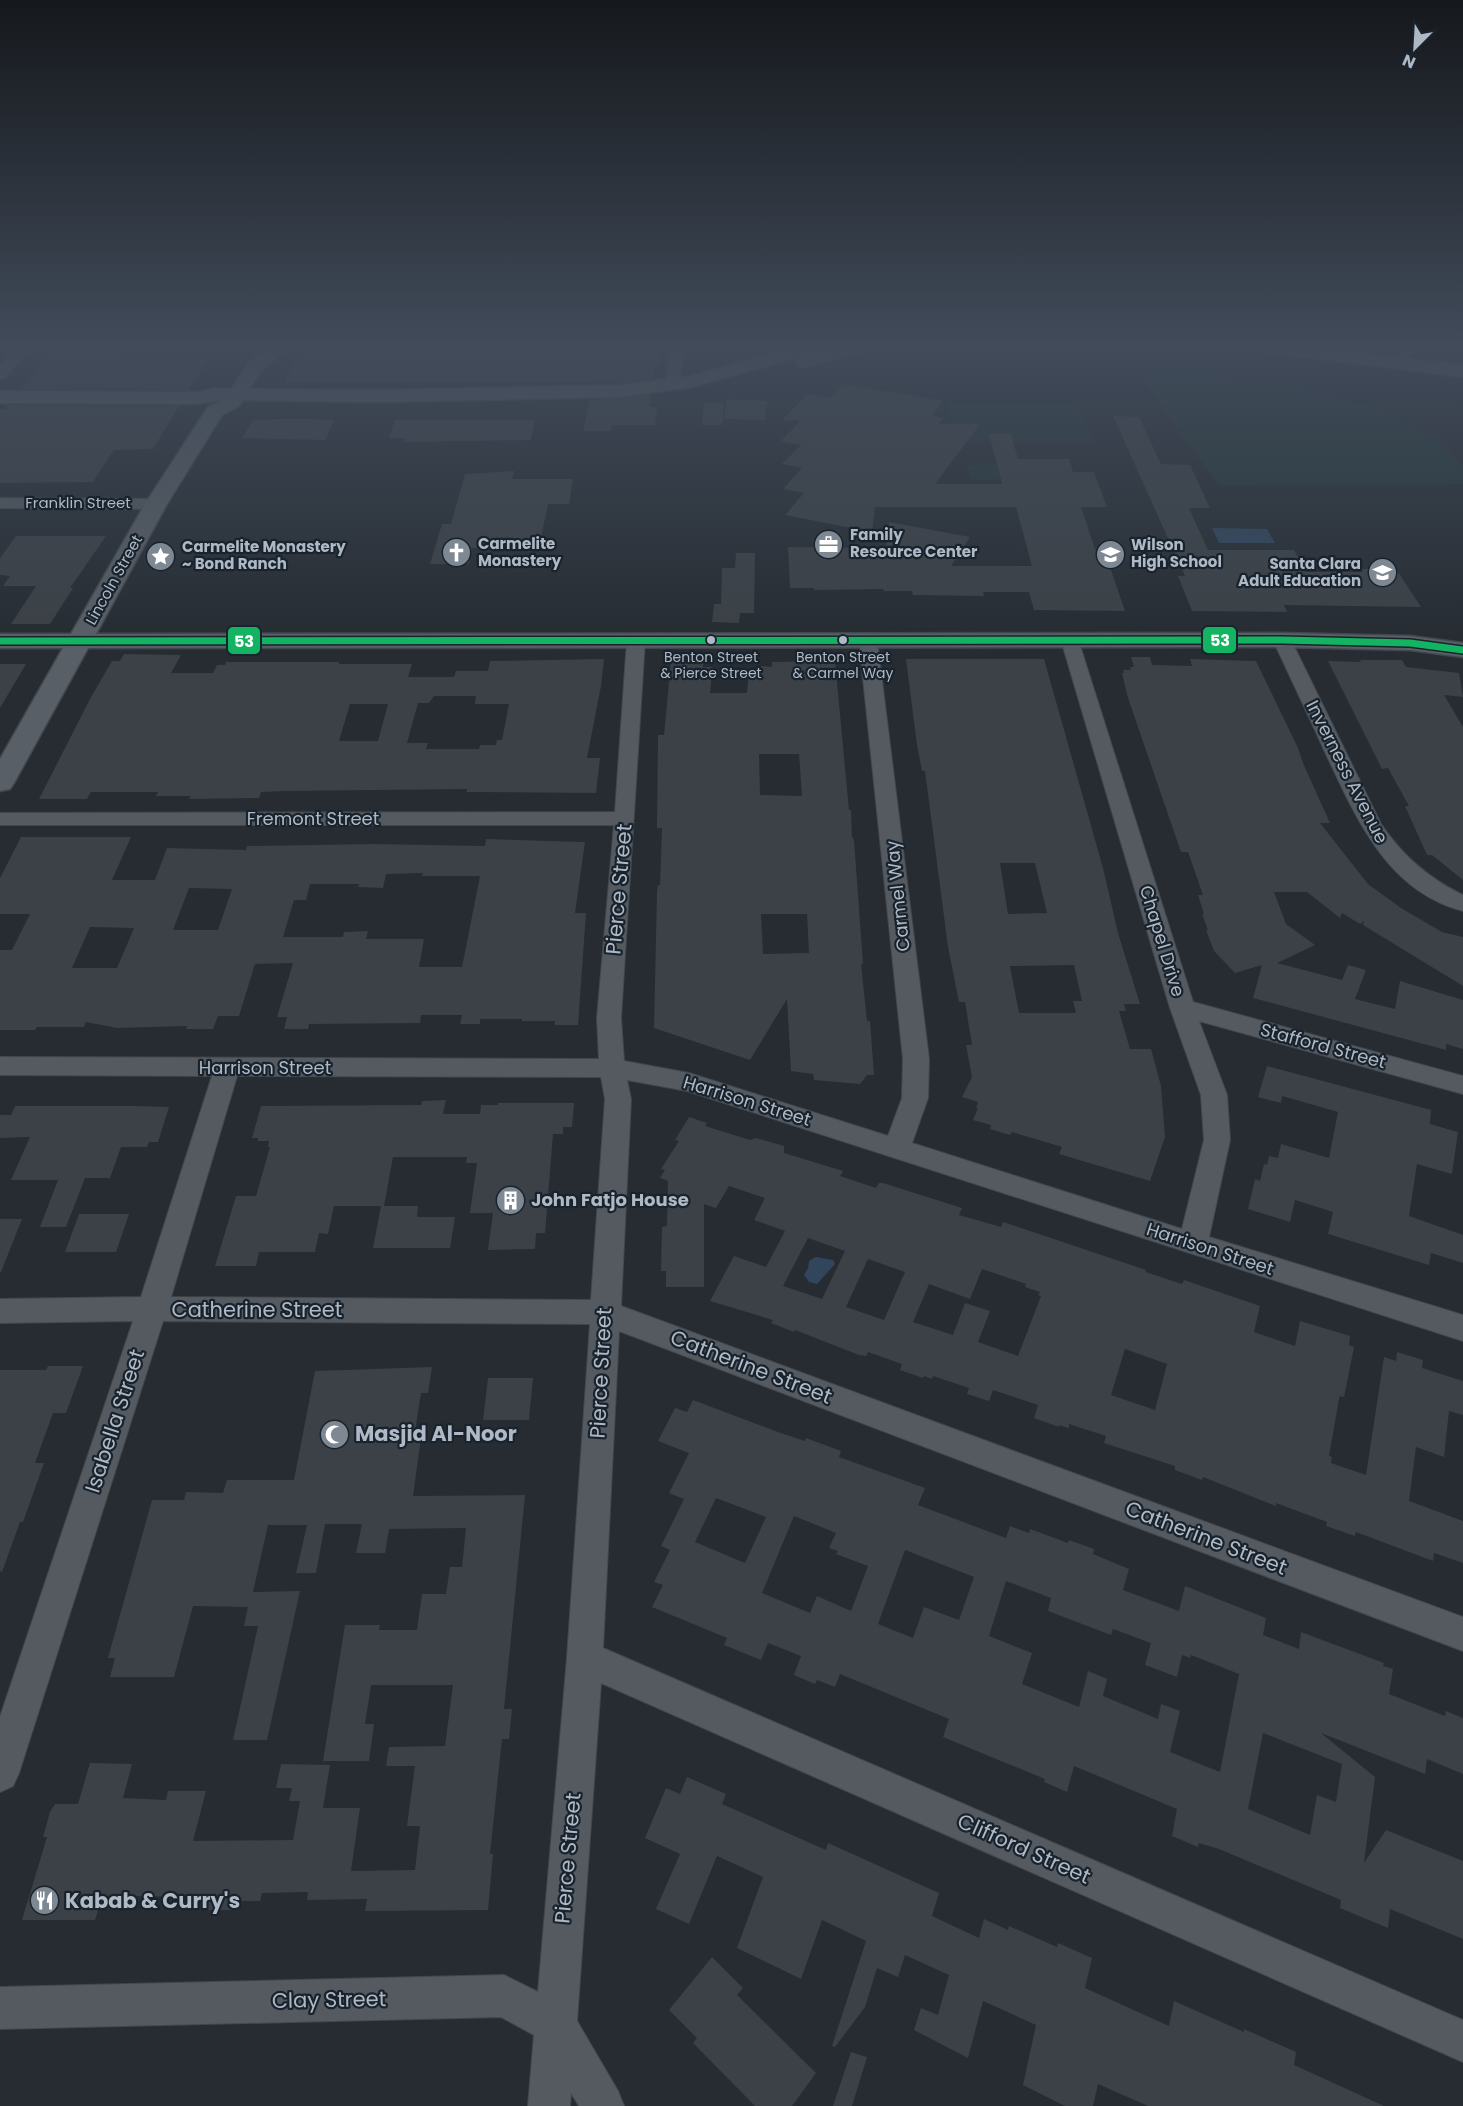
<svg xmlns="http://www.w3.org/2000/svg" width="1463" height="2106" font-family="Poppins,sans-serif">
	<rect width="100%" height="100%" fill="#262c32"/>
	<g fill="#233738">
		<path d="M1188,374l101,10 83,23 61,30 30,29v18l-244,2 -79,-109z"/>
		<path d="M1077,403l16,38 -135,1 -11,-38z"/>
		<path d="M996,464l4,16h-29l-4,-15z"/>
	</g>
	<g fill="#31465d">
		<path d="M1212,528l55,1 8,14h-56z"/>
		<path d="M816,1257l17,3 2,4 -18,20 -8,-2 -5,-7 4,-7 1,-7z"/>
	</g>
	<g fill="#3b4146" fill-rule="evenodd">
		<path d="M58,343l70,3 -7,11 89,1 -21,32 -168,-1z"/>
		<path d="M335,343h159l-1,3h90l10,-2 69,2 -4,20h-4l-1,13 -34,4h-335l15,-30h5l3,-6h32z"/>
		<path d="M843,384l100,17 -11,15 11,2 -5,6h42l-45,60h67l-13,-50h22l7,25h51l4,13h21l13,35h-26l20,60h9l15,44 -91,-1 -5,-18h-46l1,4 -71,-1 -1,-4h-28l-1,-2 -69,1v-2h-24l-2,-41 98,1 3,-26 81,15 -19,29h81l-16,-59h-141l-3,25 -87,-17 19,-22 -21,-4 19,-21 -20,-4 19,-19 -20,-4 19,-20 -18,-1 25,-26 23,4z"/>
		<path d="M651,395l-1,12h7l-2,18h-43l-2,6h-27l7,-31z"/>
		<path d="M727,399l40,2 -2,19 -41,-1z"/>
		<path d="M704,403h20l-2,22h-20z"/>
		<path d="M8,405l171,1 -26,43 -39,1 -21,32 -93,1v-74h5z"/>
		<path d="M1113,416l26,1 22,47 29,1 20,43h-21l19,42h86l12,22h57l-2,-3h35l25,38 -137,-2 3,7 -95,-1 -14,-35h7z"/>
		<path d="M278,419h32l24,1 -9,20 -83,-2 11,-18z"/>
		<path d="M395,420h140l-4,20 -127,2 1,-4h-16z"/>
		<path d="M514,471l-2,8h61l-4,25h-21l-9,44h-67l-3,16h-39l12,-40h9l14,-50z"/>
		<path d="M16,536h90l-36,52h3l-23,36h-39l25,-38h-33l7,-10 -10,-1v-17z"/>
		<path d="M736,553h19l-1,60h-14l-1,10 -27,-1 2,-18h7l1,-36h13z"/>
		<path d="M124,654l57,1 -10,18h42l4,-8h8l1,-3h113v2h73l-4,13h46l2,-6h32l2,-10 114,-2 -3,27 -14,72h13l-4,35 -129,-1v-3l-183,2 -23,1 -2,6 -70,1 2,-3h-35l2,-4h-67l-4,7h-48l52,-102 21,-36h8zM434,696h42l-1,8h34l-7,36h-5l-1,5h-16l-1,4h-53l2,-6h-21l11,-40h11zM350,704h38l-10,37h-39z"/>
		<path d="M1131,657h19l2,8 40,1 -2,-7 66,2 42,87 5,15 27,60h-10l48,61 33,24 41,24 21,5v49l-100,-61 1,-4 -4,3 -18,-11 -2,5 -33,-26h-33l12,32 29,21 -38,18 65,17 6,-15 18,5 -11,29 40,10 5,-28 63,19v49l-17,-5v6l-193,-52 9,-33 -27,8 -21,-22 -8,-21h2l-6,-16h2l-6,-19h5l-15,-43h-7l-53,-154 -6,-25h2l-1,-3h8l-1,-3h4z"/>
		<path d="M685,658h19l-1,9h10l-3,26h37l2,-23h12v-4l11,1v-5l63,-1 14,149h2l1,27 2,3 9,124h-2l6,57h3l4,54h-7l-7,9 -46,-4 -1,-6 -22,-3 -4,-72 -37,61 -96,-32 3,-137 1,-6h2l2,-57h-5l1,-93h6l7,-74h14zM759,754h40l3,42 -42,-1zM761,914h46l2,39 -46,1z"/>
		<path d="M906,659h138l59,209 15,65 22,71h-16l2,7h-7l11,38h21l10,37 4,51 -15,44 -91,-27 3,-7 -50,-15 -2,3 -20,-6 1,-4 -18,-5 5,-12h-2l2,-6 -16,-5 10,-20 -6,-32h6l-7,-43h-6l-11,-55 -23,-176h-3l-5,-26zM1000,863h35l12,50 -39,1zM1074,965l8,36h-9l3,12h-57l-9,-47z"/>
		<path d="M1360,660h42l4,7 53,6 4,24 -19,-2 19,32v153l-31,-25h-5l-22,-49h4l-21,-38 -6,1 -54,-108 33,1z"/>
		<path d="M0,664h26l-26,44z"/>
		<path d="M21,837h110l-19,43h43l12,-32 79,2 1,-4 127,-2 111,2 1,-7 99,3 -10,71h11l-8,112h-23v-4h-33v-2h-42v5h-20l2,-9h-41l-1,8 -111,1 -1,5h-24l3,-12h-10l16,-54 -38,1 -16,52h-21l-5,13h-27l1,-3 -70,2 -31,-6 -2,5h-47l-2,3h-35v-80h12l18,-36h-30v-36zM423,873l-1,3h58l-18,91h-43l5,-28h-58l2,-8 -24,1 -1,5h-60l11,-37h12l4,-16h49l-1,3 25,1 3,-14zM189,888l43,1 -14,41h-45zM90,927l44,1 -17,40h-45z"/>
		<path d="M1267,1066l164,44 -1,14 28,8 -6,42 -35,-10 -8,52 54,19v28l-32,-10 -2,12 -101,-31 5,-22 -38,-12 -5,22 -42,-13 7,-30 5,2 4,-17 3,1 2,-9 9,2 3,-14 48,14 9,-46 -56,-16 -1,7 -23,-6z"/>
		<path d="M446,1100l-3,14h37l1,-9h17v-2h76l-2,24h-9v7h-10l-8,99h-9l-1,16 -47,1 5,-37h-23l7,-50h-11l1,-6h-74l-9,49h-50l-6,28 -9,-1 -4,19h-56l-3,14h-41l21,-70h20l14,-49h-2l1,-6h-11v-3h-6l9,-32 160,-1 1,-4z"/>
		<path d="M15,1106h119l35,1 -11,35h-9l-2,5h-26l-11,31h-25l-19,49h-26l18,-47h-47l19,-43 -30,1v-23h11z"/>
		<path d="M689,1117l18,6 -2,3 45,14 6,-2 28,8v7l59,18 -3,5 36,12 3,-5h4l79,25 -3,7 42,12 2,-5 143,48v2l36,12 2,-4 76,26 -6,26 41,14 5,-25 50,15 -1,9 5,2 -10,50 -4,-1 -1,3 -10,57 3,1 -1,6 35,12 18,-118 12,4 1,-9 26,8 -1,8 41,13v34l-14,-4 -5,46 -28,-10 -7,54 54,20v42l-29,-10 -1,8 -77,-29 -1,4 -29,-10 1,-4 -51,-19v3l-73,-29 -1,3 -27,-10v-4l-71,-23 2,-7 -37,-12v4l-10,-3v2l-25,-9 4,-13 -45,-15 -4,11 -22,-7 2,-6 -36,-12 -1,3 -8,-3 -1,2 -23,-8 2,-6 -34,-12 -2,4 -7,-1 -64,-25 -1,2 -23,-9 2,-3 -63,-19 24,-45 32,11 19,-36 -31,-11 11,-22 -36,-12 -13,22 -12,-4v83h-38v-16h-5l1,-44 5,-1 1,-45 -8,-3 5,-8 -4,-1 18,-28 -4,-1zM808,1238l37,13 -23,48 -39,-13zM868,1259l37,13 -21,48 -38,-13zM982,1269l44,15 -1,3 15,5 -2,3 3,1 -23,60 -40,-14 12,-31 -25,-8 -12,32 -40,-13 16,-38 41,15zM1125,1349l42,15 -12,46 -44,-15z"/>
		<path d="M381,1206h37l-1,11h38l-5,31h-77z"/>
		<path d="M79,1214h50l-13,38h-51z"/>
		<path d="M0,1219h22l-21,53h-1z"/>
		<path d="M48,1366h35l-17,47h-13l-18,50h9l-21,59h-3l-18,50 -2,-1v-201h46z"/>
		<path d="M432,1367l-4,26h-7l-6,38h7l-9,65 112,-1 -21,214h8l-3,30h-7l-12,115h3l-5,56 -123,1 2,-12 -60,1 1,-8 -46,1 -2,8h-25l-3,9h-27l1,-8 -18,1 1,-6 -56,-1 -4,14 -30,-2 -4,12h-73l25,-83h-4l7,-25 5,-8h23l12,-41 42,1 -9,34 43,2 2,-9h38l-13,50 100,-1 7,-39h-11l3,-13h-16l5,-24 49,1 -7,43h37l-9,63 64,-1 5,-44h-13l8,-60h-29l3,-19 56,-1 8,-61h-82l-6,39h9l-5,37h-46l22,-136h35l-1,5h38l5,-36h24l4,-27h12l4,-39 -77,1 -4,24h-29l6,-29h-37l-9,49h-20l11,-48h-39l-15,67 47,-1 -33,149h-34l25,-114h-14l4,-19 -55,-1 -19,71h-64l5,-19h-7l44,-158h32l2,-8 37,1 4,-13h67l21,-109z"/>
		<path d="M488,1378h45l-4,42h-46z"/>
		<path d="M693,1400l85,32 27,9 1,-3 35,13 -2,6 86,31 -7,17 88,33 4,-12 19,7 1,-4 38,14 1,-3 25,9 -1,5 36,15 -6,21 56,21 6,-25 81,32 -3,17 36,14 2,-17 83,31 -1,3 10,3 -4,25 56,22 1,-5 17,7v56l-36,-15 -2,15 -104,-41 54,44 -11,86 22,-33 77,31v78l-73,-30 -2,19 -48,-20 1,-8 -122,-51 -20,-6 -1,4 -26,-11 5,-27 -103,-43 -7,26 -23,-10 1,-3 -102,-42 6,-18 -109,-45 -5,13 -18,-7 -2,4 -21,-9 7,-19 -33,-13 -7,17 -37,-15 3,-7 -75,-31 11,-22 -9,-3 16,-32 -9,-4 23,-47 -15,-6 20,-40 -31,-12 17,-33 12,4zM716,1498l50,19 -21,46 -50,-21zM794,1516l42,17 -7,15 9,3 -2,3 32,12 -17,45 -34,-15 -7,17 -48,-20zM905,1550l69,27 -15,43 -35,-13 -11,31 -35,-14zM1006,1581l45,17 -3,13 63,24 2,-6 38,14 -6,22 32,12 5,-22 8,3 1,-3 48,19 -19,98 -50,-20 10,-41 -19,-7 -3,15 -55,-23 4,-17 -19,-8 -9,36 -57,-23 10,-31 -43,-17zM1263,1733l79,31 -6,38 -19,-7 -7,40 -62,-26z"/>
		<path d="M687,1777l39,17 -4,10 104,46 2,-7 111,50 -7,23 47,22 5,-19 24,11 1,-4 48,21 1,-4 34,15 -7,30 84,38 5,-25 70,31v-3l52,23 -2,13 90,41h-236l-50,-22 -5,22h-28l-42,-21 13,-60 -53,-24 -15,57 -54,-28 7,-22 17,7 11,-40 -44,-20 -7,22 -21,-9 -12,39 -30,40 -3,-1 34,-105 -44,-21 -21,59 -64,-31 26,-71 -46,-21 -28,68 -33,-15 24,-55 -35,-16 21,-50 14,6z"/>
		<path d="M712,1957l31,31 -6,7 79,78 -24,33h-37l-62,-63 4,-5 -28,-28z"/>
		<path d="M851,2052l16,5 -15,49h-19z"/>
	</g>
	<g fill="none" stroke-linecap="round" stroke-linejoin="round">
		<defs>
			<g id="street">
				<path d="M19,343h15l-29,35 -5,1v-13z"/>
				<path d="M671,343h14l-6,41 -7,4 -7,-4z"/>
				<path d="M1398,343h14l-5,24h-10l-2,-3z"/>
				<path d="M0,498l156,1 8,5 -8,5 -156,-1z"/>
				<path d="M636,634l7,2 2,4 -24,378 3,43 65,12 199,63 14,-38 1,-39 -44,-419 2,-4h14l2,4 52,419 -1,39 -16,45 270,86 22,-89 -3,-45 -31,-87 -109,-368 2,-4h14l116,366 270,74v18l-264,-73 28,74 3,45 -21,97 254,78v26l-776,-250 -60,-11 4,19 -10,207 842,311v34l-844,-320 -16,317 860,372v42l-862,-379 -24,338 41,70 6,15h-45l-8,-13 -1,13h-42l6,-71 -33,-18 -501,12v-42l504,-12 34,17 29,-334 23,-334 -427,-3 -144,452 -6,13 -13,6v-75l133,-396 -133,2v-24l141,-2 71,-221 -212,-1v-18l599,2 -2,-41 17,-193h-614v-12l615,-1 12,-172 2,-4zM237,1076l364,1 4,22 -14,201 -420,-3z"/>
				<path d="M1282,634l7,2 2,4 90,184c22,32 47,54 82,71v16c-77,-20 -107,-94 -138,-159 -17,-38 -35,-75 -52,-112l2,-4z"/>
			</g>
			<g id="secondary">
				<path d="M273,343h22l-33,26 -12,20 129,1 240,-5 72,-9 115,-33h30l-3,4 -141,40 -73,10 -240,5 -136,-2 -4,6 -17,9 -55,89 -71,130 1186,-1 128,3 53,7v14l-53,-7 -128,-3 -1194,1 -74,135 -4,6 -10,2v-32l63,-111h-63v-14h71l74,-130 63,-97 14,-7 -25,4 -197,-1v-12l197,1 18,-4 16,1 18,-27z"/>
				<path d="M852,343h30l-3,4 -74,20 -6,-1 -3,-4 3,-4z"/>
				<path d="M1225,343h55l183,22v12l-229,-29 -6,-1z"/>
			</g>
		</defs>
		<use href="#street" stroke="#42474b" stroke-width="2"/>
		<use href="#secondary" stroke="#42474b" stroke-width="3"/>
		<use href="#street" fill="#555a61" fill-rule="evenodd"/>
		<use href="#secondary" fill="#595f66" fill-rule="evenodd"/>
		<defs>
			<path id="bus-1" d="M0,641l1282,-1 128,3 53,7"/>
		</defs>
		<use href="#bus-1" stroke="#19232d" stroke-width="10"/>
		<use href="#bus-1" stroke="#13b361" stroke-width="7"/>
	</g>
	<linearGradient id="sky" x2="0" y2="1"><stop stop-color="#15181c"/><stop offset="0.54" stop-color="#414b5a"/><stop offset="1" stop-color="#414b5a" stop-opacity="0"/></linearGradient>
	<rect width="1463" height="638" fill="url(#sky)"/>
	<defs>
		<symbol id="office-disc" viewBox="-11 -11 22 22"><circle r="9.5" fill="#7e8892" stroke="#19232d"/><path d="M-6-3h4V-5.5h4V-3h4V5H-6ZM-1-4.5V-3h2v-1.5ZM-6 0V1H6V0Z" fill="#fff"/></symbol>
		<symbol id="church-disc" viewBox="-11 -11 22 22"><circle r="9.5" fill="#7e8892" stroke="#19232d"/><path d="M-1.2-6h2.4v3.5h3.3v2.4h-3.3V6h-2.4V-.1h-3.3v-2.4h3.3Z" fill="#fff"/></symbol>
		<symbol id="school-disc" viewBox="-11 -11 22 22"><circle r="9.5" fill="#7e8892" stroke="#19232d"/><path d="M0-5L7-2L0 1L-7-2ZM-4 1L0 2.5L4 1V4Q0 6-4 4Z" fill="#fff"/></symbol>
		<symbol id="sight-disc" viewBox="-11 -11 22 22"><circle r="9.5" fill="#7e8892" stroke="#19232d"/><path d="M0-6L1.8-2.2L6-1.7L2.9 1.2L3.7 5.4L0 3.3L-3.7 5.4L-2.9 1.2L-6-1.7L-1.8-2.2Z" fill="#fff"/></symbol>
		<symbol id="building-disc" viewBox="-11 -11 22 22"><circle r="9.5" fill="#7e8892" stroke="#19232d"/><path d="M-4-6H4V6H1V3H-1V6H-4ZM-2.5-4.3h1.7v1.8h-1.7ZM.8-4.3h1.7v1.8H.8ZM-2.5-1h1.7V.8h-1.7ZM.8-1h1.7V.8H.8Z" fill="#fff"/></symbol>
		<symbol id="mosque-disc" viewBox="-11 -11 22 22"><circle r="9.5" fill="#7e8892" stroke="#19232d"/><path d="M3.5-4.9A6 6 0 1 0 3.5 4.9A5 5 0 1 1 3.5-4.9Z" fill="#fff"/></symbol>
		<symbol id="restaurant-disc" viewBox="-11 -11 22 22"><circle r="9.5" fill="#7e8892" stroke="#19232d"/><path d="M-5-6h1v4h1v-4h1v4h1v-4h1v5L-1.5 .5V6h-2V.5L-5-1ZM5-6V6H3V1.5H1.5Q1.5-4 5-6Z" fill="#fff"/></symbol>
	</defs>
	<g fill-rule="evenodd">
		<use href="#office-disc" x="812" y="528" width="33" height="33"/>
		<use href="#church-disc" x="440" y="536" width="33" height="33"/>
		<use href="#school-disc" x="1094" y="538" width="33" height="33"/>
		<use href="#sight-disc" x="144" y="540" width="33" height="33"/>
		<use href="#school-disc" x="1366" y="556" width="33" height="33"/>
		<use href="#building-disc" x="494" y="1184" width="33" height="33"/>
		<use href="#mosque-disc" x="318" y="1418" width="33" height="33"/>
		<use href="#restaurant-disc" x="28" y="1884" width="33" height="33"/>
	</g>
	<g fill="#aeb9c5" stroke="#19232d" stroke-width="2">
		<circle cx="711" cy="640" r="5"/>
		<circle cx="843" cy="640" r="5"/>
	</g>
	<g text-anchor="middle" stroke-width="4.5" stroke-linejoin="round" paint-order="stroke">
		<g font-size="14" fill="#aeb9c5" stroke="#19232d">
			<text x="711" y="662">Benton Street<tspan x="711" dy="16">&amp; Pierce Street</tspan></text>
			<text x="843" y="662">Benton Street<tspan x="843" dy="16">&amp; Carmel Way</tspan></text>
		</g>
		<g font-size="15" fill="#aeb9c5" stroke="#19232d">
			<text x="78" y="508">Franklin Street</text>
			<text transform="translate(114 580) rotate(-61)" y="5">Lincoln Street</text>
		</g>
		<g font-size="15" font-weight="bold" fill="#aeb9c5" stroke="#19232d" text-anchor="start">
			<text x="850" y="540">Family<tspan x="850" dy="17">Resource Center</tspan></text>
			<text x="478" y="549">Carmelite<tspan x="478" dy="17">Monastery</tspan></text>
			<text x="1131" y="550">Wilson<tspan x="1131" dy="17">High School</tspan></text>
			<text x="182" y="552">Carmelite Monastery<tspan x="182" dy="17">~ Bond Ranch</tspan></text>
			<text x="1361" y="569" text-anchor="end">Santa Clara<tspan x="1361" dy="17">Adult Education</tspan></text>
		</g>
		<g font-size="18" fill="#aeb9c5" stroke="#19232d">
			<text transform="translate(1347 772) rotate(63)" y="6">Inverness Avenue</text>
			<text x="313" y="825">Fremont Street</text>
			<text transform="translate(898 896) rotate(-96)" y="6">Carmel Way</text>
			<text transform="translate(1162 941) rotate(73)" y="6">Chapel Drive</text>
			<text transform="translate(1323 1046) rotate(15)" y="6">Stafford Street</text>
			<text x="265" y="1074">Harrison Street</text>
			<text transform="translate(747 1101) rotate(17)" y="6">Harrison Street</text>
			<text transform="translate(1210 1249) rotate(18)" y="6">Harrison Street</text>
		</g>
		<g font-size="18" font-weight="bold" fill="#aeb9c5" stroke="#19232d" text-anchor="start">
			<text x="531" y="1206">John Fatjo House</text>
		</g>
		<g font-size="21" fill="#aeb9c5" stroke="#19232d">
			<text transform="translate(619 889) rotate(-85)" y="7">Pierce Street</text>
			<text x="257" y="1317">Catherine Street</text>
			<text transform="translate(751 1367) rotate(21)" y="7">Catherine Street</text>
			<text transform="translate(601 1373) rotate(-87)" y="7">Pierce Street</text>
			<text transform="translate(115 1421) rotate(-72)" y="7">Isabella Street</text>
			<text transform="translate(1206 1538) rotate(21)" y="7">Catherine Street</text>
			<text transform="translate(1024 1849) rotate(24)" y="7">Clifford Street</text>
			<text transform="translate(568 1858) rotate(-85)" y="7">Pierce Street</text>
			<text transform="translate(329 2000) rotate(-1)" y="7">Clay Street</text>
		</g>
		<g font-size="21" font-weight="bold" fill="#aeb9c5" stroke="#19232d" text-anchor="start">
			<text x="355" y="1441">Masjid Al-Noor</text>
			<text x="65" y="1908">Kabab &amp; Curry's</text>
		</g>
	</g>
	<g stroke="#19232d" stroke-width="2">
		<rect x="1202" y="626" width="35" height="28" rx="6" fill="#13b361"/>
		<rect x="227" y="626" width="34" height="29" rx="6" fill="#13b361"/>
	</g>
	<g font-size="16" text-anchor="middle" font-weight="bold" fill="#fff">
		<text x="1220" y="646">53</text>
		<text x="244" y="647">53</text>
	</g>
	<g transform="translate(1415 48) rotate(204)" stroke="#19232d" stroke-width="4.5" paint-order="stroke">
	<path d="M0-4.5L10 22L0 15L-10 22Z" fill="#aeb9c5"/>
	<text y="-9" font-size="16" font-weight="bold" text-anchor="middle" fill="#aeb9c5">N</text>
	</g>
</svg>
